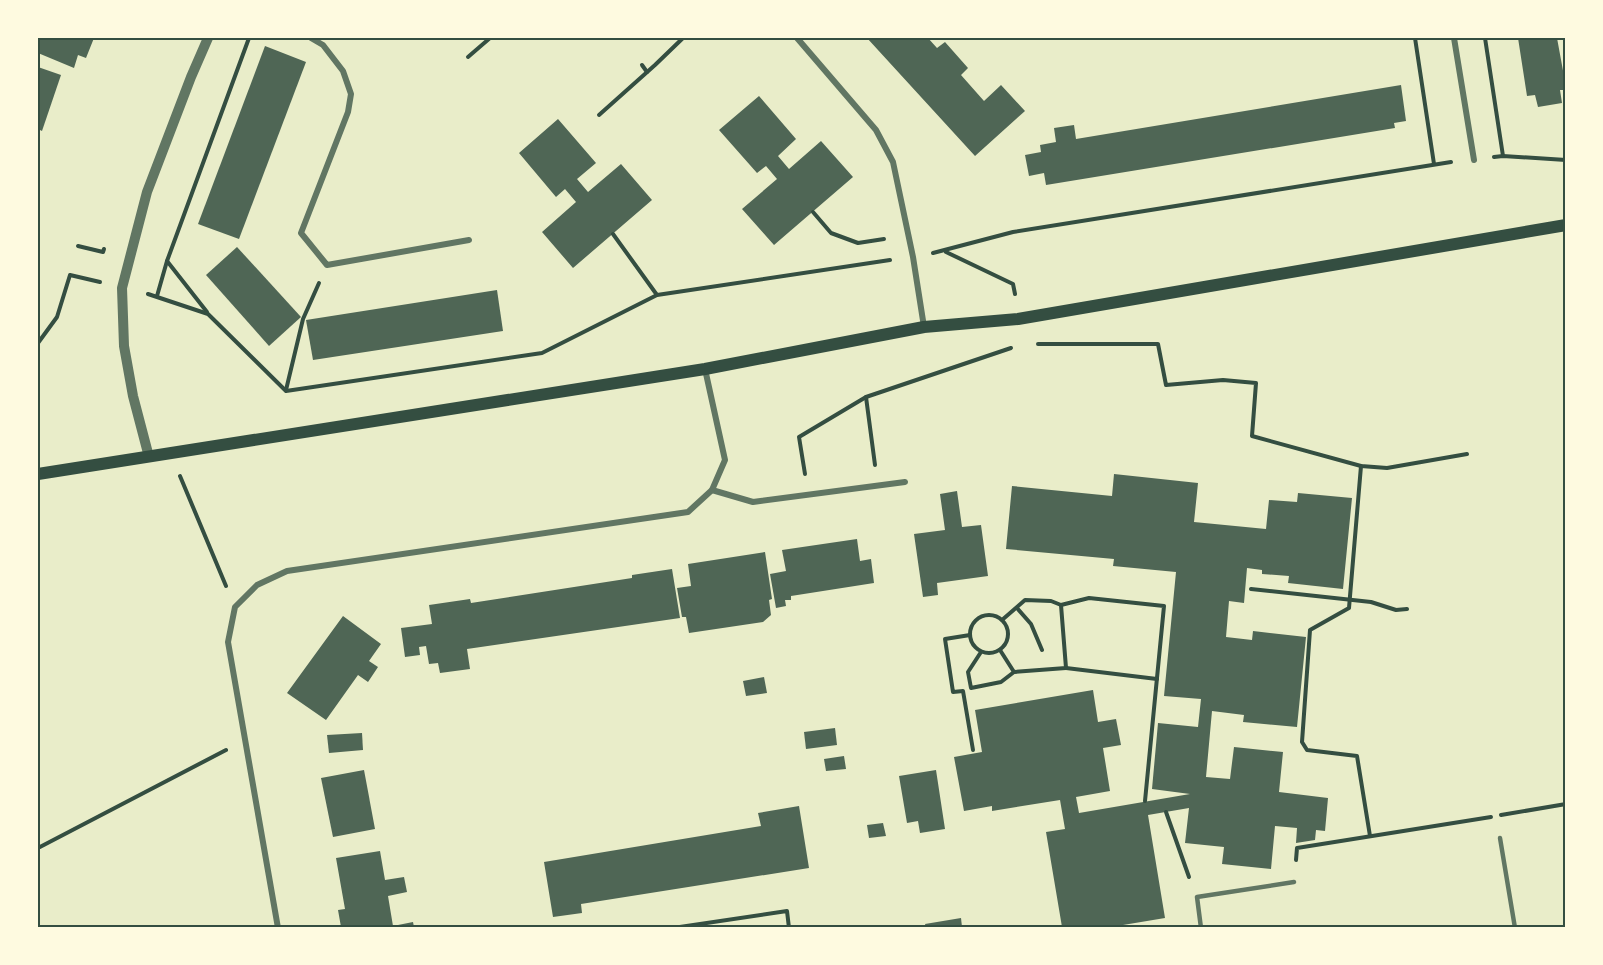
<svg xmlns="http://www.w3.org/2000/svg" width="1603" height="965" font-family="'Varela Round',sans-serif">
	<rect width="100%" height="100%" fill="#e9edc9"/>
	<g fill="#4f6655">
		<path d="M38,38h56l-8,20 -8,-3 -4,13 -36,-15z"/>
		<path d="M867,38h61l9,10 8,-6 23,26 -7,7 23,26 17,-16 24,26 -50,45z"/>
		<path d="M1518,38h39l9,49v3h-6l2,13 -24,4 -3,-12 -8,1z"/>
		<path d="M265,46l41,16 -67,177 -41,-15z"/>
		<path d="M38,67l23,8 -19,56 -4,-2z"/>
		<path d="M1401,85l5,36 -12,2 1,5 -349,57 -2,-12 -15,3 -4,-21 16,-3 -1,-7 16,-3 -2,-14 20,-3 2,14z"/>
		<path d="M759,96l37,43 -18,17 11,13 32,-28 32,36 -79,68 -32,-36 35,-30 -11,-13 -9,7 -38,-43z"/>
		<path d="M558,119l38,44 -19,16 11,13 33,-28 31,36 -79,68 -31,-36 34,-30 -11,-13 -9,8 -37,-44z"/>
		<path d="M237,247l64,70 -32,29 -63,-71z"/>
		<path d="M497,290l6,41 -190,29 -7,-40z"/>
		<path d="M1114,474l84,9 -4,39 72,7 3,-29 28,2 1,-9 54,5 -9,91 -55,-6 1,-7 -27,-2v-4l-15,-2 -3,35 -15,-2 -3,36 26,3 1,-9 53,6 -9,90 -54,-5 1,-7 -32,-4 -6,66 24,2 4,-32 49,5 -4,40 49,6 -3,33 -9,-1 -1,10 -19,3 1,-15 -22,-2 -4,43 -49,-5 2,-17 -39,-4 4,-35 -41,7 17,103 -54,9h-49l-16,-95 19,-3 -5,-29 -68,11v-5l-28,5 -10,-54 28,-5 -7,-42 118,-20 5,32 18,-3 5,26 -18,3 7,43 -34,6 3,16 111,-19 -38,-5 6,-66 40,4 3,-28 -37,-3 12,-124 -63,-6 1,-7 -108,-10 6,-63 100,10z"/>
		<path d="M957,491l5,36 19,-2 7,51 -51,7 1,12 -15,2 -9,-63 31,-4 -5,-36z"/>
		<path d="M857,539l3,22 11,-2 3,24 -83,13v4h-6l1,6 -10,2 -6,-34 16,-3 -4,-21z"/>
		<path d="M765,552l7,47 -3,1 2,15 -8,7 -74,11 -3,-16h-4l-5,-29 14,-2 -3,-22z"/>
		<path d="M672,569l8,49 -213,31 3,20 -30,4 -2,-10 -9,1 -3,-18 -7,1 1,8 -15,2 -4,-29 31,-4 -3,-19 41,-6 1,4 161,-25v-3z"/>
		<path d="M343,616l38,28 -12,17 9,6 -10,15 -10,-7 -32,45 -39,-27z"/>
		<path d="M764,677l3,16 -21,3 -3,-15z"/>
		<path d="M835,728l2,17 -31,4 -2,-17z"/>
		<path d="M362,733l1,17 -34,3 -2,-18z"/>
		<path d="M844,756l2,13 -20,2 -2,-12z"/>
		<path d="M364,770l11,59 -42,8 -12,-59z"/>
		<path d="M936,770l9,59 -25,4 -2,-12 -11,2 -8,-47z"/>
		<path d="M799,806l10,62 -228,36 1,9 -29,4 -9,-55 217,-36 -3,-13z"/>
		<path d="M883,823l3,13 -17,2 -2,-13z"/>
		<path d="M380,851l5,29 19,-3 3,15 -19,4 5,30 20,-4 1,5h-73l-3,-17 7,-1 -9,-51z"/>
		<path d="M961,918l1,9h-36l-1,-3z"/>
	</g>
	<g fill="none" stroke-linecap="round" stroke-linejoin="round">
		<g stroke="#344e41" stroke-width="4">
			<path d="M1415,38l19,126"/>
			<path d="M1485,38l18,118"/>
			<path d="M468,57l22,-19"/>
			<path d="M642,65l5,7"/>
			<path d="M599,115l56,-50 28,-27"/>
			<path d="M1494,157l9,-1 63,4"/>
			<path d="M813,212l18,21 27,10 26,-4"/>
			<path d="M613,234l44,61"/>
			<path d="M78,246l25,6 1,-3"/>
			<path d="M946,252l67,32 2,10"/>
			<path d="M933,253l80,-21 438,-70"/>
			<path d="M167,261l40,51"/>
			<path d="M148,294l60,20 78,77 256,-38 115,-58 233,-35"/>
			<path d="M157,296l10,-35 82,-223"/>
			<path d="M38,343l19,-26 13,-42 30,7"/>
			<path d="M1038,344h120l8,41 57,-5 33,3 -4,53 109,30 26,2 80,-14"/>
			<path d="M286,390l17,-71 16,-36"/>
			<path d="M866,397l9,68"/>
			<path d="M1361,466l-12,142 -39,22 -8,112 5,8 50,6 13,80"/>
			<path d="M805,474l-6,-37 67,-40 145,-49"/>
			<path d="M180,476l46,110"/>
			<path d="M1251,589l120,13 25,8 11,-1"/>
			<path d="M1017,608l14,16 11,26"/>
			<circle cx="989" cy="634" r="19"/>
			<path d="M1002,620l23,-20 26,1 10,4 28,-7 75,8 -19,195"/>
			<path d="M970,635l-25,4 8,53 10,-1 10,59"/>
			<path d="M1000,650l14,22"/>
			<path d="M981,652l-13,20 3,16 30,-6 13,-10 52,-4 -5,-63"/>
			<path d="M1066,668l91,11"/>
			<path d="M1166,812l23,65"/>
			<path d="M1501,815l65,-11"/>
			<path d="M38,848l188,-98"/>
			<path d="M1296,860l1,-12 194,-31"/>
			<path d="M673,928l114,-17 2,17"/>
		</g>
		<g stroke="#617663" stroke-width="4.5">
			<path d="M1500,838l15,90"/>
			<path d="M1201,928l-4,-31 97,-15"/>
		</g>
		<g stroke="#617663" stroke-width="6">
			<path d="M311,38l12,7 20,26 8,23 -3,18 -47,121 26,32 142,-25"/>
			<path d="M797,38l79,92 17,32 20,95 11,70"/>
			<path d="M1454,38l20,122"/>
			<path d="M712,490l41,12 152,-20"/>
			<path d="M278,928l-50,-286 7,-35 22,-22 30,-14 401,-59 24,-22 13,-30 -20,-91"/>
		</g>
		<path stroke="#617663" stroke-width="10" d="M149,457l-16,-61 -9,-50 -2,-58 25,-96 44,-115 17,-39"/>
		<path stroke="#344e41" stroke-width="12" d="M38,474l667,-105 219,-42 94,-8 548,-94"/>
	</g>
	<rect width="1603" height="965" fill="none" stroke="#fefae0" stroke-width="78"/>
	<rect x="39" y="39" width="1525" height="887" fill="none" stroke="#344e41" stroke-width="2"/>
</svg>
